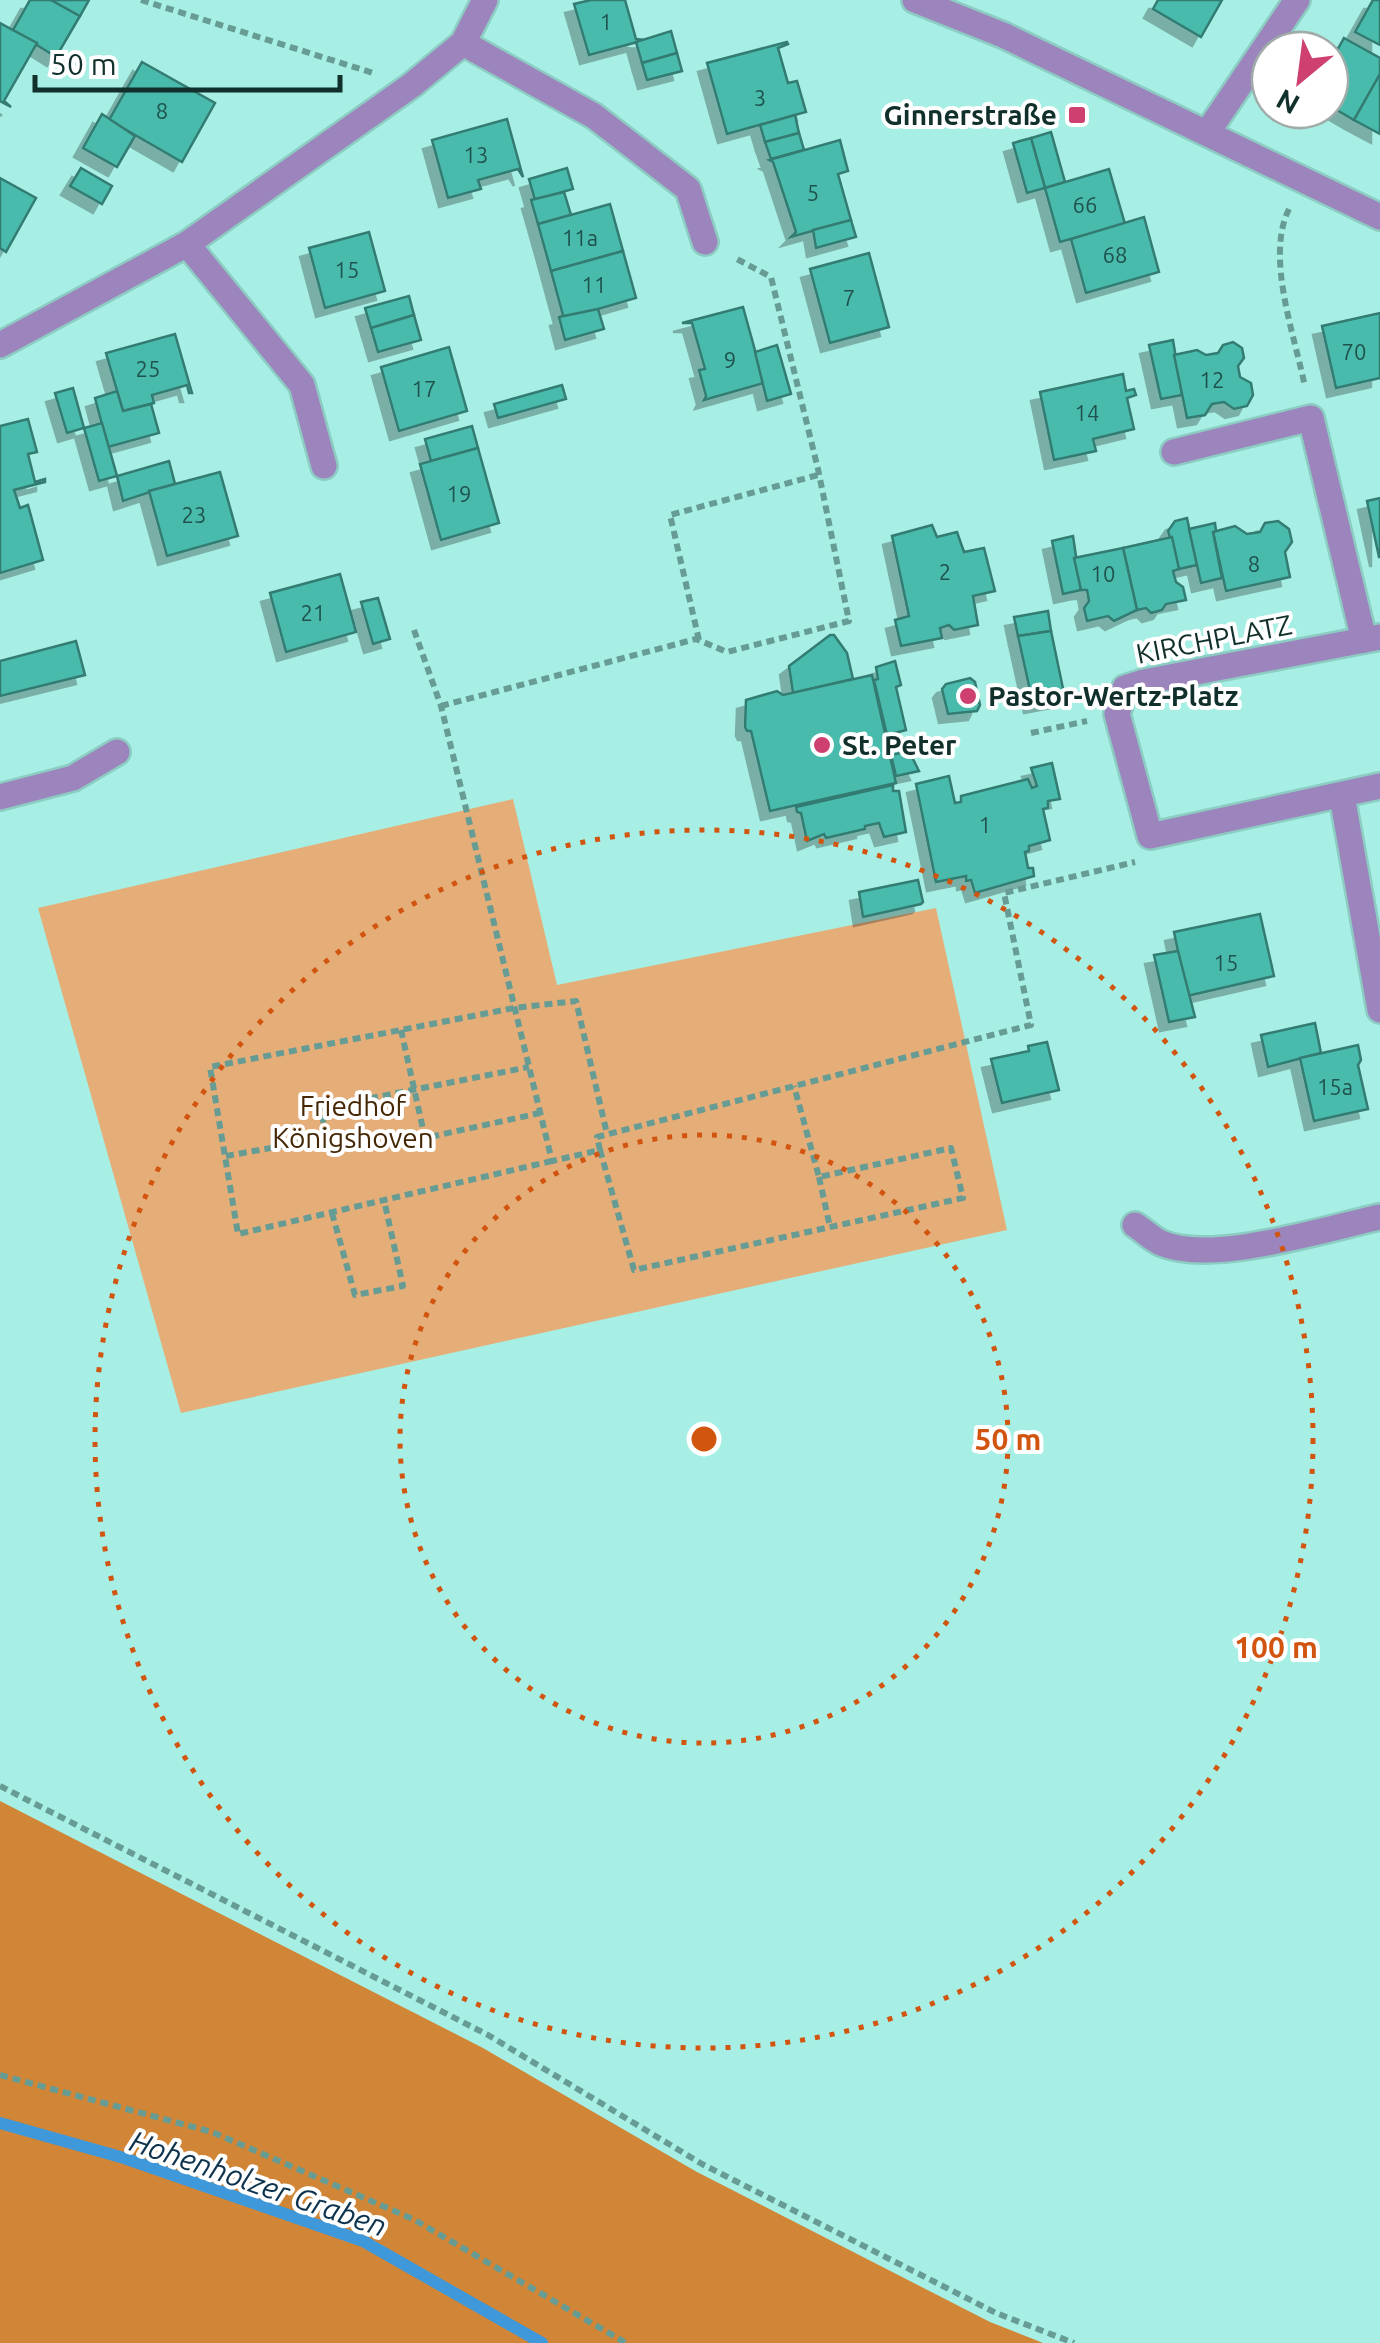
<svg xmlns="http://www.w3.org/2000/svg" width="1380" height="2343" font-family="Ubuntu,sans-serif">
	<defs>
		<filter id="shadow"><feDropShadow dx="-9" dy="9" stdDeviation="0" flood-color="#0004"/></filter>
	</defs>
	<rect width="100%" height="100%" fill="#a7efe4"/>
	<path fill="#e5ae79" d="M513,799l44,186 379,-77 71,322 -826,183 -143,-505z"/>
	<path fill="#d08636" d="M0,1801l483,247 214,124 293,150 53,21h-1043z"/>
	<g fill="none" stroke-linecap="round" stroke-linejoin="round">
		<path stroke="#3e98da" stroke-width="12" d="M0,2123l124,35 239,83 179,102"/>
	</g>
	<g fill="#4abbad" stroke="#337b72" stroke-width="2.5" filter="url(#shadow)">
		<path d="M30,0h21l29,16 -24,41 -43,-27z"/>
		<path d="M51,0h38l-9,16z"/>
		<path d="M591,0h34l11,39 9,1 -56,15 -15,-51z"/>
		<path d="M1158,0h64l-21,37 -48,-28z"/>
		<path d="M1373,0h7v45l-25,-13z"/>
		<path d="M0,23l37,20 -33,58 7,6 -11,-6z"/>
		<path d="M671,31l6,22 -35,10 -6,-21z"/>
		<path d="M1344,38l36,20v16l-26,46 -24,-14v-43z"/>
		<path d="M787,42l1,2 -10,4 10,35 9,-2 9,31 -79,22 -20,-71z"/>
		<path d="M677,53l5,18 -35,9 -5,-17z"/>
		<path d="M142,62l73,41 -33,59 -73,-42z"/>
		<path d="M1380,74v60l-26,-14z"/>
		<path d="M102,114l33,22 -18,31 -34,-19z"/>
		<path d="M795,115l4,18 -34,9 -5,-17z"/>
		<path d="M507,119l16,58 -5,-8 -40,11 3,9 -33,9 -16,-58z"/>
		<path d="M1051,132l14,50 -20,6 -14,-50z"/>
		<path d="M799,133l5,17 -33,9 -6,-17z"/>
		<path d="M1031,138l14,50 -18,5 -14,-50z"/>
		<path d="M840,140l8,31 -10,3 13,46 -60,17 5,-5 -23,-70 -4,-2z"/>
		<path d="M81,168l31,18 -10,18 -32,-18z"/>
		<path d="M567,168l6,21 -38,11 -6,-21z"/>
		<path d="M1109,169l16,55 -65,18 -15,-54z"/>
		<path d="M0,178l36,20 -30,54 -6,-4z"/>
		<path d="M564,192l7,23 -33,9 -7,-24z"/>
		<path d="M610,204l13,47 -72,20 -13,-47z"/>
		<path d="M1144,217l15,55 -73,21 -15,-54z"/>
		<path d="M851,220l5,17 -40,11 -3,-18z"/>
		<path d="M369,232l16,59 -60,17 -16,-60z"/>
		<path d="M623,251l13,47 -72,21 -13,-48z"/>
		<path d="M869,253l20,74 -59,16 -20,-74z"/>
		<path d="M409,296l5,19 -43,13 -6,-20z"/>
		<path d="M743,307l21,76 -60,17 2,-4 -7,-26 6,-1 -13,-46h-10z"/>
		<path d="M598,309l6,20 -39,11 -6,-23z"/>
		<path d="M1380,313v65l-44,10 -14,-62z"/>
		<path d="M414,315l7,25 -43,12 -7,-24z"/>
		<path d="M175,334l17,59h-3l-2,-8 -35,10 2,8 -31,8 -17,-58z"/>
		<path d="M1173,340l9,55 -21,4 -12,-54z"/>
		<path d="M1233,342l9,6 2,10 -6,8 2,11 11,6 2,12 -6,11 -13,3 -10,-7 -12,2 -7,11 -18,3 -13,-63 23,-5 9,5 12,-2 5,-8z"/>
		<path d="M777,345l14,49 -24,7 -12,-49z"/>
		<path d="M449,347l18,64 -68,20 -18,-64z"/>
		<path d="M1123,374l3,17 8,-2 2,6 -9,3 7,31 -41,10 3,12 -42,9 -14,-68z"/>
		<path d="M562,385l4,14 -68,19 -4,-14z"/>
		<path d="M73,388l11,40 -17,5 -12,-40z"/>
		<path d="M117,391l6,20 28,-7 8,29 -51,14 -13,-49z"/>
		<path d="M28,419l9,33 -9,2 7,28 10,-3v3l-31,8 6,18 8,-3 15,55 -43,13v-147z"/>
		<path d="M102,423l15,53 -18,5 -15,-53z"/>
		<path d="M472,426l6,22 -47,13 -6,-22z"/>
		<path d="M478,448l21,75 -58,17 -21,-76z"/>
		<path d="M169,461l6,23 -52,17 -6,-25z"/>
		<path d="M220,472l18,64 -71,20 -18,-65z"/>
		<path d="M1380,498v59h-1l-12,-56z"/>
		<path d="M1187,518l10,47 -18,4 -11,-38 7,-10z"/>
		<path d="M1278,521l11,8 3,13 -7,10 5,25 -64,14 -13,-59 22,-6 12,8 13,-2 5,-9z"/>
		<path d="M1215,523l1,8 -3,1 9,46 -21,5 -12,-54z"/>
		<path d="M932,525l5,12 20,-5 7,20 20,-4 11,43 -22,5 5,29 -24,5 -5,-5 -9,3 2,10 -41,8 -6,-26 14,-4 -17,-80z"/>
		<path d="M1073,536l8,54 -18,4 -11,-53z"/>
		<path d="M1172,537l7,32 -6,2 3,11 7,5 3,13 -20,4 -4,6 -11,3 -5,-5 -9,2 -14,-62z"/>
		<path d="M1123,548l14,62 -23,11 -6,-5 -21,5 -3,-13 5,-7 -2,-11h-6l-7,-32z"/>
		<path d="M340,574l16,58 -70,20 -16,-59z"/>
		<path d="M378,598l12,41 -17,5 -12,-42z"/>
		<path d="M1048,611l3,20 -33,5 -4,-19z"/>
		<path d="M1051,631l14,67 -32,6 -15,-68z"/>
		<path d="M830,635h4l13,18 6,26 -60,14 -4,-27z"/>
		<path d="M76,641l9,34 -85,21v-35z"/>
		<path d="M895,661l6,24 -5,2 10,43 -19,5 -13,-55 4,-1 -2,-12z"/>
		<path d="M872,675l24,108 -126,28 -19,-80h-4l-2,-4 1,-27 31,-9 6,4z"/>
		<path d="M970,678l5,4 5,23 -3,6 -29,3 -6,-25 4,-5z"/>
		<path d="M909,751l10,20 -23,5 -5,-21z"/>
		<path d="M1052,763l8,36 -12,2v7l-5,1 7,31 -21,6v5l-4,1 3,16h5l1,8 -59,17 -4,-13 -5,1v-5l-30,6 -20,-98 33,-8 6,27 6,-1v-6l67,-17 4,9 5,-2 -6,-18z"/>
		<path d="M893,785v6h6l7,41 -22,5 -5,-14 -14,3v3l-39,9 -2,-4 -17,7 -6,-28 -4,-1 -1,-5z"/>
		<path d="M918,880l5,22 -2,2 -58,13 -4,-25z"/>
		<path d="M1260,914l14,62 -87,20 -13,-64z"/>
		<path d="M1178,951l17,66 -26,5 -15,-67z"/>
		<path d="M1315,1023l6,30 -53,14 -7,-32z"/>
		<path d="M1047,1042l12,48 -57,13 -11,-44 38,-8 -1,-5z"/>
		<path d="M1358,1045l3,15 -3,5 10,44 -54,12 -14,-63z"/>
	</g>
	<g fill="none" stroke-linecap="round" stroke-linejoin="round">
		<defs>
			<g id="street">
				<path d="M915,0l88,35 377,182"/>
				<path d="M463,43l131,73 94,73 17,53"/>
				<path d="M1207,133l90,-133"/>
				<path d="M187,244l115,141 22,81"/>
				<path d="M0,345l187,-101 225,-159 51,-42 22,-43"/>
				<path d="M1174,452l137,-34 53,222"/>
				<path d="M1380,637l-236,45 -19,6 -8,26 33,122 230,-50"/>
				<path d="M1342,796l38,214"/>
				<path d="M0,797l73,-19 44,-26"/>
				<path d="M1135,1225c8,5 17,14 26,18 51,22 164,-14 219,-26"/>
			</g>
		</defs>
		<use href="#street" stroke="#8cccc3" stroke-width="30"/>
		<g stroke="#669c94" stroke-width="6" stroke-dasharray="8 5" stroke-linecap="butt">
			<path d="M141,0l232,73"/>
			<path d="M1289,209c-24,48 6,127 16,178"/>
			<path d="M414,630l27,76 111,455 48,-11 -3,-13 434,-112 -27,-132 131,-31"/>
			<path d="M699,640l-29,-125 148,-40"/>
			<path d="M441,706l255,-67 31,13 122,-31 -31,-152 -47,-192 -38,-20"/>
			<path d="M1031,733l56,-12"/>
			<path d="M401,1030l24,108 115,-25"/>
			<path d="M600,1150l34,120 329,-72 -12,-50 -132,29 -25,-91"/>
			<path d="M226,1156l100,-18 -5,-30 208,-41"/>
			<path d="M552,1161l-314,73 -28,-167 304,-59 62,-7 31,133"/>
			<path d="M819,1177l11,50"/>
			<path d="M332,1213l23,82 48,-9 -19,-86"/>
			<path d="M0,1786l488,249 214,129 294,149 78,30"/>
			<path d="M0,2075l212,57 201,87 213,124"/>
		</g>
		<use href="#street" stroke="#9c84bc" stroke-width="25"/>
	</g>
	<g fill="none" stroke="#d2550f" stroke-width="5" stroke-dasharray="5 10">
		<circle cx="704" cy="1439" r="304"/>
		<circle cx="704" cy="1439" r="609"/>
	</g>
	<g fill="#cd4070" stroke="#fff" stroke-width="4">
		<rect x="1067" y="105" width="20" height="20" rx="5"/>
		<circle cx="968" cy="696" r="10"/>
		<circle cx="822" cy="745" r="10"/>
	</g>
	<g text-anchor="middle" stroke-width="8" stroke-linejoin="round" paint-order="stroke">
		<g font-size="22" fill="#1f524c">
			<text x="606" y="30">1</text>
			<text x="760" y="106">3</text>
			<text x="162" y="119">8</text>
			<text x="476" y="163">13</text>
			<text x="813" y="201">5</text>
			<text x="1085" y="213">66</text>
			<text x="580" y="246">11a</text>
			<text x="1115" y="263">68</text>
			<text x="347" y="278">15</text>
			<text x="594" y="293">11</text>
			<text x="849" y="306">7</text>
			<text x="1354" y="360">70</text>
			<text x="730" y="368">9</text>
			<text x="148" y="377">25</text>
			<text x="1212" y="388">12</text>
			<text x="424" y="397">17</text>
			<text x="1087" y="421">14</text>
			<text x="459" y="502">19</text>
			<text x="194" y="523">23</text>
			<text x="1254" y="572">8</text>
			<text x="945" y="580">2</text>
			<text x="1103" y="582">10</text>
			<text x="313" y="621">21</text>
			<text x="985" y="833">1</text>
			<text x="1226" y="971">15</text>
			<text x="1335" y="1095">15a</text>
		</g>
		<g font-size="28" font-weight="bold" fill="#112f2b" stroke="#fff" text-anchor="start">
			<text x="1057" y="125" text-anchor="end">Ginnerstraße</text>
			<text x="988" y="706">Pastor-Wertz-Platz</text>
			<text x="842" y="755">St. Peter</text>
		</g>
		<g font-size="28" fill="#112f2b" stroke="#fff">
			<text transform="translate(1214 639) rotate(-11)" y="10">KIRCHPLATZ</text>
		</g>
		<g font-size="28" fill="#462806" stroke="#fff">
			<text x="353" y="1116">Friedhof<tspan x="353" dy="32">Königshoven</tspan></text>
		</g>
		<g font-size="30" font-style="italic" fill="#0c324d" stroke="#fff">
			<text transform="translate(258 2184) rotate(19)" y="10">Hohenholzer Graben</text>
		</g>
	</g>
	<circle cx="704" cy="1439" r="15" fill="#d2550f" stroke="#fff" stroke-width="5"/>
	<g font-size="30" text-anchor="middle" font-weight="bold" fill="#d2550f" stroke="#fff" stroke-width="8" stroke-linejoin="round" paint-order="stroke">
		<text x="1008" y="1450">50 m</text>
		<text x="1276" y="1658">100 m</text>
	</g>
	<g transform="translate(1300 80) rotate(209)"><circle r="48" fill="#ffffff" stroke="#a0acaa" stroke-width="2.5"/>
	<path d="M0-8L18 38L0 25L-18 38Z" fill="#cd4070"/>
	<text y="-15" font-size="28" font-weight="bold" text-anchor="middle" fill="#112f2b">N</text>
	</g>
	<path d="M35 75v15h305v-15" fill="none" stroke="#112f2b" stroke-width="5"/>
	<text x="50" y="75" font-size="30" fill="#112f2b" stroke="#ffffff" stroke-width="8" paint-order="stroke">50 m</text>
</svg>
